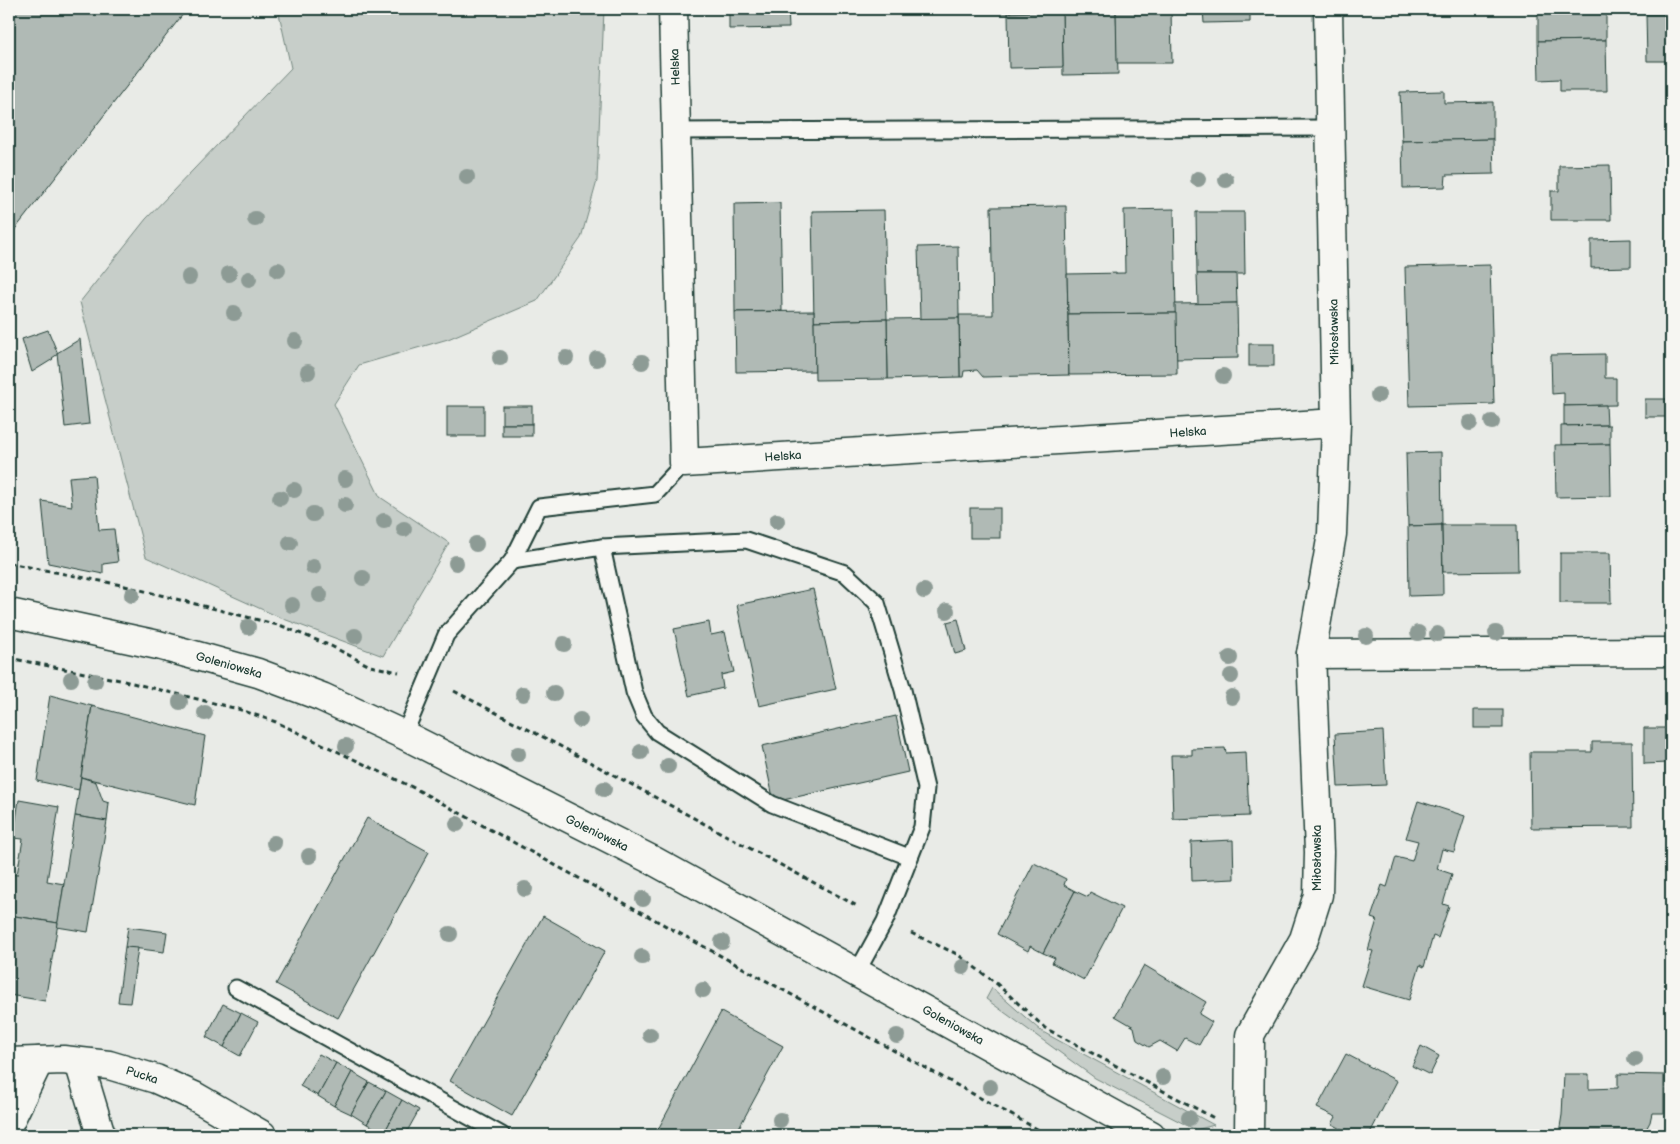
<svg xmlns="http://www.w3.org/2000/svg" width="1680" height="1144" font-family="'Balsamiq Sans',sans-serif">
	<rect width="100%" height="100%" fill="#e9ebe7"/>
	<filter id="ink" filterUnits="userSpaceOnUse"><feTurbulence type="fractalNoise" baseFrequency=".02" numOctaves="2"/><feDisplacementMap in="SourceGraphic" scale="10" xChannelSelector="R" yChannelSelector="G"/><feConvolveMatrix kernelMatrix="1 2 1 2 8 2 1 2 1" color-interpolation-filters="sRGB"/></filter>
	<g filter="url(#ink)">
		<g fill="#c7cec9" stroke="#73867e">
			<path d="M278,9h326l-7,172 -16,57 -44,63 -89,38 -89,26 -25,39 46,93 69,46 -66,113 -102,-38 -135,-61 -66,-255 66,-83 145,-151z"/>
			<path d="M992,988l49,43 173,94 -18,5 -101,-52 -109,-79z"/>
		</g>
		<g fill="#b0bab5" stroke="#1f3d34">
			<path d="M9,9h178l-178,228z"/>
			<path d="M729,9h59l1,19 -60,1z"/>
			<rect x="955" y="9" width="53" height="4"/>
			<path d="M1008,9h54v2l-54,2z"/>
			<path d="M1062,9h54l2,65 -55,1z"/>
			<path d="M1116,9h55l1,54h-55z"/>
			<path d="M1203,9h47v13l-46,1z"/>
			<path d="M1538,9h68v31l-68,1z"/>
			<path d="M1062,11l1,56 -54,1 -1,-55z"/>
			<path d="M1646,14h25v47h-24z"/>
			<path d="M1606,40l1,51h-47v-12l-21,1 -1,-39z"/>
			<path d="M1444,91v12l49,-1v37l-91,2 -2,-49z"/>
			<path d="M1493,139l1,35 -48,1 -1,12 -42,1 -1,-47z"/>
			<path d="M1610,165l1,55h-60v-29h8v-25z"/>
			<path d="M780,203l2,108 -47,1 -1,-108z"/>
			<path d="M1066,206l3,169 -86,2 -6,-7 -13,1 -1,6h-3l-1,-62h34l-2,-108z"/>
			<path d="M1174,209l2,104 -108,1 -1,-40 58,-1 -1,-63z"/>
			<path d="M884,210l3,109 -73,2 -2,-110z"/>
			<path d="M1196,212h48l1,62h-48z"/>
			<path d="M1631,239v28l-40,1v-28z"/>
			<path d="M958,246l1,72 -39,1 -2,-72z"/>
			<path d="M1490,265l4,139 -85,2 -4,-139z"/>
			<path d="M1197,274h39l1,29 -39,1z"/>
			<path d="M1237,303l1,55 -62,1 -1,-55z"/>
			<path d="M814,311l1,60 -79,1 -1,-60z"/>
			<path d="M1176,313l1,61 -108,1 -1,-61z"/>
			<path d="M959,318l1,59 -72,2 -1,-60z"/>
			<path d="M887,319l1,60 -73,1 -1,-59z"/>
			<path d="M48,330l10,24 -6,4 1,1 -21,13 -10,-33z"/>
			<path d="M80,339l9,85 -24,3 -8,-74z"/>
			<rect x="1249" y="344" width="25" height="22"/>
			<path d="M1605,354v24h11v27l-52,1v-13l-12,1 -1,-39z"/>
			<path d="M1645,399h22l1,18h-23z"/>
			<path d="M1606,405l1,20 -43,1v-20z"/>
			<rect x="447" y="406" width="37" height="30"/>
			<rect x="502" y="406" width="30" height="18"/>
			<rect x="502" y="424" width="30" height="12"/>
			<path d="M1610,425v19l-49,1v-19z"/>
			<path d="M1610,444l1,52 -55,1 -1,-52z"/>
			<path d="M1441,452l1,73 -34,1 -2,-73z"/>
			<path d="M94,475l5,55 15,-1 4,33 -15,2v10l-55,-11 -6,-62 30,5 -3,-29z"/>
			<rect x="970" y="508" width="30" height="30"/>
			<path d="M1442,525l1,70 -34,1 -1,-70z"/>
			<path d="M1442,525h75l1,46 -75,1z"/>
			<path d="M1560,553h50l1,50h-51z"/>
			<path d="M813,589l23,100 -77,17 -22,-101z"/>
			<path d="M958,619l8,32 -11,3 -8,-32z"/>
			<path d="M709,622l2,13 14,-3 9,40 -13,3 2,13 -34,8 -15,-67z"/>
			<path d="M50,695l42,11 -13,84 -42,-9z"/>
			<path d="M92,706l113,30 -10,69 -114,-28z"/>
			<rect x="1474" y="710" width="29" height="18"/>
			<path d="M896,716l12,56 -134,30 -12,-56z"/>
			<path d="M1644,728h25v35l-25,1z"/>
			<path d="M1383,731l3,54 -48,2 -3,-53z"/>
			<path d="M1592,742h40l1,85 -102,1 -1,-76h62z"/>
			<path d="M1225,748l1,5 20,-1 3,64 -76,3 -2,-64h21v-6z"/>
			<path d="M81,777l15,5 7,19 6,2 -2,18 -32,-5z"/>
			<path d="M19,800l40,7 -12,74 17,3 -6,39 -49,-8v-41l8,1 6,-36 -10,-1z"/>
			<path d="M1418,801l47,15 -11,36 -12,-3 -5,20 15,5 -9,30 6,2 -11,32 -5,-2 -9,31 -4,-2 -11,35 -47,-14 11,-35 -5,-1 9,-30 -6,-2 11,-33 5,2 9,-30 16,4 6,-20 -12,-3z"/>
			<path d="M75,816l32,5 -19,111 -31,-5z"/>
			<path d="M367,818l62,34 -91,166 -62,-34z"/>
			<path d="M1233,840l1,39 -42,2 -1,-39z"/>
			<path d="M1034,863l32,16 -2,6 11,6 -32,62 -13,-7 -2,5 -31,-17z"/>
			<path d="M1075,891l13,6 2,-5 32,16 -38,72 -32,-17 3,-5 -12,-5z"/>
			<path d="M9,915l49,8 -13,78 -36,-6z"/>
			<path d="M543,916l62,35 -93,165 -62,-35z"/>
			<path d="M128,927l39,5 -3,20 -39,-5z"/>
			<path d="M125,947l13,1 -8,55 -12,-1z"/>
			<path d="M1144,965l62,37 -7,12 13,8 -13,23 -14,-7 -8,13 -17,-10 -11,6 -12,-7 -3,-13 -19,-11z"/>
			<path d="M223,1004l18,9 -17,34 -18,-10z"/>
			<path d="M721,1012l62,34 -48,89h-80z"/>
			<path d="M241,1013l17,9 -18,34 -16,-9z"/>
			<path d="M1421,1046l18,10 -9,19 -18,-9z"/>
			<path d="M319,1054l17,9 -18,33 -18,-10z"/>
			<path d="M1346,1054l51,27 -28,54h-16l-21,-11 4,-7 -19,-9z"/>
			<path d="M336,1063l16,9 -18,34 -16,-10z"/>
			<path d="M352,1072l17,10 -18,32 -17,-8z"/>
			<path d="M1564,1074h25v15l29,-1v-14l46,1v38h-12l-2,9 -7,13h-77l-7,-2 3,-18z"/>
			<path d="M369,1082l17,9 -19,33 -16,-10z"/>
			<path d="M386,1091l16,9 -18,33 -17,-9z"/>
			<path d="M402,1100l17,10 -14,25h-18l-3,-2z"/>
		</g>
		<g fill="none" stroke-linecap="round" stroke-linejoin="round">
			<defs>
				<g id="lane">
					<path d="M676,131l653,-3"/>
					<path d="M602,547l32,145 10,24 13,16 115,72 137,53"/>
					<path d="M512,561l90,-14 144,-7 99,33 32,30 26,87 23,98 -4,39 -37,94 -28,51"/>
					<path d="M404,735l42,-100 66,-74 27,-54 116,-13 29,-31"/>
					<path d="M236,988l266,147"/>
				</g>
				<g id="street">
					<path d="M673,9l11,454 652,-40"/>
					<path d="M1311,654l360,-2"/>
					<path d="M9,1062l54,-2 46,5 47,14 38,17 68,39"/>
					<path d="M79,1062l22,73"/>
					<path d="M9,1123l30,-62"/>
					<path d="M1249,1135l1,-100 54,-96 14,-44 1,-43 -8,-198 21,-120 4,-111 -8,-414"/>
				</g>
				<path id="secondary" d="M9,613l149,32 100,28 64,24 82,38 250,126 497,274"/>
			</defs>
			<use href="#lane" stroke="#1f3d34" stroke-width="19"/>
			<use href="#street" stroke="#1f3d34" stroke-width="31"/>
			<use href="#secondary" stroke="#1f3d34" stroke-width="31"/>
			<g stroke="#1f3d34" stroke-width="3" stroke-dasharray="5 4" stroke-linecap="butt">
				<path d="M9,563l112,22 161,41 49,20 39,20 29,6"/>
				<path d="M9,658l111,22 118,29 38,13 140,67 632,346"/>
				<path d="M454,691l91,47 314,169"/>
				<path d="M911,933l46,21 40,30 48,44 169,90"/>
			</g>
			<use href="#lane" stroke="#f6f6f2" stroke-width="15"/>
			<use href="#street" stroke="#f6f6f2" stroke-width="28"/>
			<use href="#secondary" stroke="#f6f6f2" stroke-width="28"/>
		</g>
		<g fill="#8d9b95">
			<circle cx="467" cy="177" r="8"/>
			<circle cx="1198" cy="179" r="8"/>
			<circle cx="1226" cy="180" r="8"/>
			<circle cx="255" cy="219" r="8"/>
			<circle cx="278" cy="270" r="8"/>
			<circle cx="229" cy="274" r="8"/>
			<circle cx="189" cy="277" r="8"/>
			<circle cx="249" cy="279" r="8"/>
			<circle cx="234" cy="313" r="8"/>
			<circle cx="295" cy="341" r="8"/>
			<circle cx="500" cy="358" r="8"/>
			<circle cx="566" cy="358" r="8"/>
			<circle cx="597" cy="359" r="8"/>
			<circle cx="642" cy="362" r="8"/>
			<circle cx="308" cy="372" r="8"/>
			<circle cx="1223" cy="376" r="8"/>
			<circle cx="1378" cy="395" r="8"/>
			<circle cx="1492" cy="422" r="8"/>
			<circle cx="1470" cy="423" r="8"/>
			<circle cx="345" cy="479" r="8"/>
			<circle cx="294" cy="490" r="8"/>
			<circle cx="280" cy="498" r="8"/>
			<circle cx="345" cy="505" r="8"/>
			<circle cx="313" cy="514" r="8"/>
			<circle cx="384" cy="521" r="8"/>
			<circle cx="777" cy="521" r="8"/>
			<circle cx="404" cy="529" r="8"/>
			<circle cx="290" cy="543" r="8"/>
			<circle cx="476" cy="544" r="8"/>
			<circle cx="456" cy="563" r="8"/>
			<circle cx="313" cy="567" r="8"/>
			<circle cx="363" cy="578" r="8"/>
			<circle cx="924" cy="591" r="8"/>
			<circle cx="132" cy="595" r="8"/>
			<circle cx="320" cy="595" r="8"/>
			<circle cx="292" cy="605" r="8"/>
			<circle cx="947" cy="611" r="8"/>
			<circle cx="248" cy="627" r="8"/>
			<circle cx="1418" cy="633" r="8"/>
			<circle cx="1496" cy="633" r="8"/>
			<circle cx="1437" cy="634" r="8"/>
			<circle cx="355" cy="636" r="8"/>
			<circle cx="1366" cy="636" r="8"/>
			<circle cx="564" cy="644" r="8"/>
			<circle cx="1230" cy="658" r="8"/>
			<circle cx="1231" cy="676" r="8"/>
			<circle cx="71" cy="679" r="8"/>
			<circle cx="95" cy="681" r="8"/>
			<circle cx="554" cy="693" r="8"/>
			<circle cx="523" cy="694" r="8"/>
			<circle cx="1232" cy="697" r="8"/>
			<circle cx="180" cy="702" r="8"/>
			<circle cx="205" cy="713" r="8"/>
			<circle cx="580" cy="720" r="8"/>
			<circle cx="346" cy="746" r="8"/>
			<circle cx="641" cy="752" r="8"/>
			<circle cx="518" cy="754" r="8"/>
			<circle cx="668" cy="766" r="8"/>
			<circle cx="604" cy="789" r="8"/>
			<circle cx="457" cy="824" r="8"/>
			<circle cx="274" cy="843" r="8"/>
			<circle cx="309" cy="856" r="8"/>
			<circle cx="525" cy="889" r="8"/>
			<circle cx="643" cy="899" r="8"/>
			<circle cx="450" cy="934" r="8"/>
			<circle cx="722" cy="942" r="8"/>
			<circle cx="642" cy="957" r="8"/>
			<circle cx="963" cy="967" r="8"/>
			<circle cx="703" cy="990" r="8"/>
			<circle cx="650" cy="1035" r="8"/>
			<circle cx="897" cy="1036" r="8"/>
			<circle cx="1635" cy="1059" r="8"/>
			<circle cx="1163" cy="1077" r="8"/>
			<circle cx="990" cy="1087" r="8"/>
			<circle cx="1189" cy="1118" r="8"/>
			<circle cx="780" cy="1120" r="8"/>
		</g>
	</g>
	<g text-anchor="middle" stroke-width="5" stroke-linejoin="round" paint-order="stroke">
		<g font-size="12" fill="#1f3d34" stroke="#f6f6f2">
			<text transform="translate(675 67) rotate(-92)" y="4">Helska</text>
			<text transform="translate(1334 332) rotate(-91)" y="4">Miłosławska</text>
			<text transform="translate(1188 432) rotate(-4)" y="4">Helska</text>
			<text transform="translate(783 456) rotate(-4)" y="4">Helska</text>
			<text transform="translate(229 665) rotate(16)" y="4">Goleniowska</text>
			<text transform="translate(597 833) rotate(26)" y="4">Goleniowska</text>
			<text transform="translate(1317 858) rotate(-90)" y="4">Miłosławska</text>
			<text transform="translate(953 1025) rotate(29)" y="4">Goleniowska</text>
			<text transform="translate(142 1075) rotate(18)" y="4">Pucka</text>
		</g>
	</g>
	<rect width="1680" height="1144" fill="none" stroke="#f6f6f2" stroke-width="30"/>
	<rect x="15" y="15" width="1650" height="1114" fill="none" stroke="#1f3d34" stroke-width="2" filter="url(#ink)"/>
</svg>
